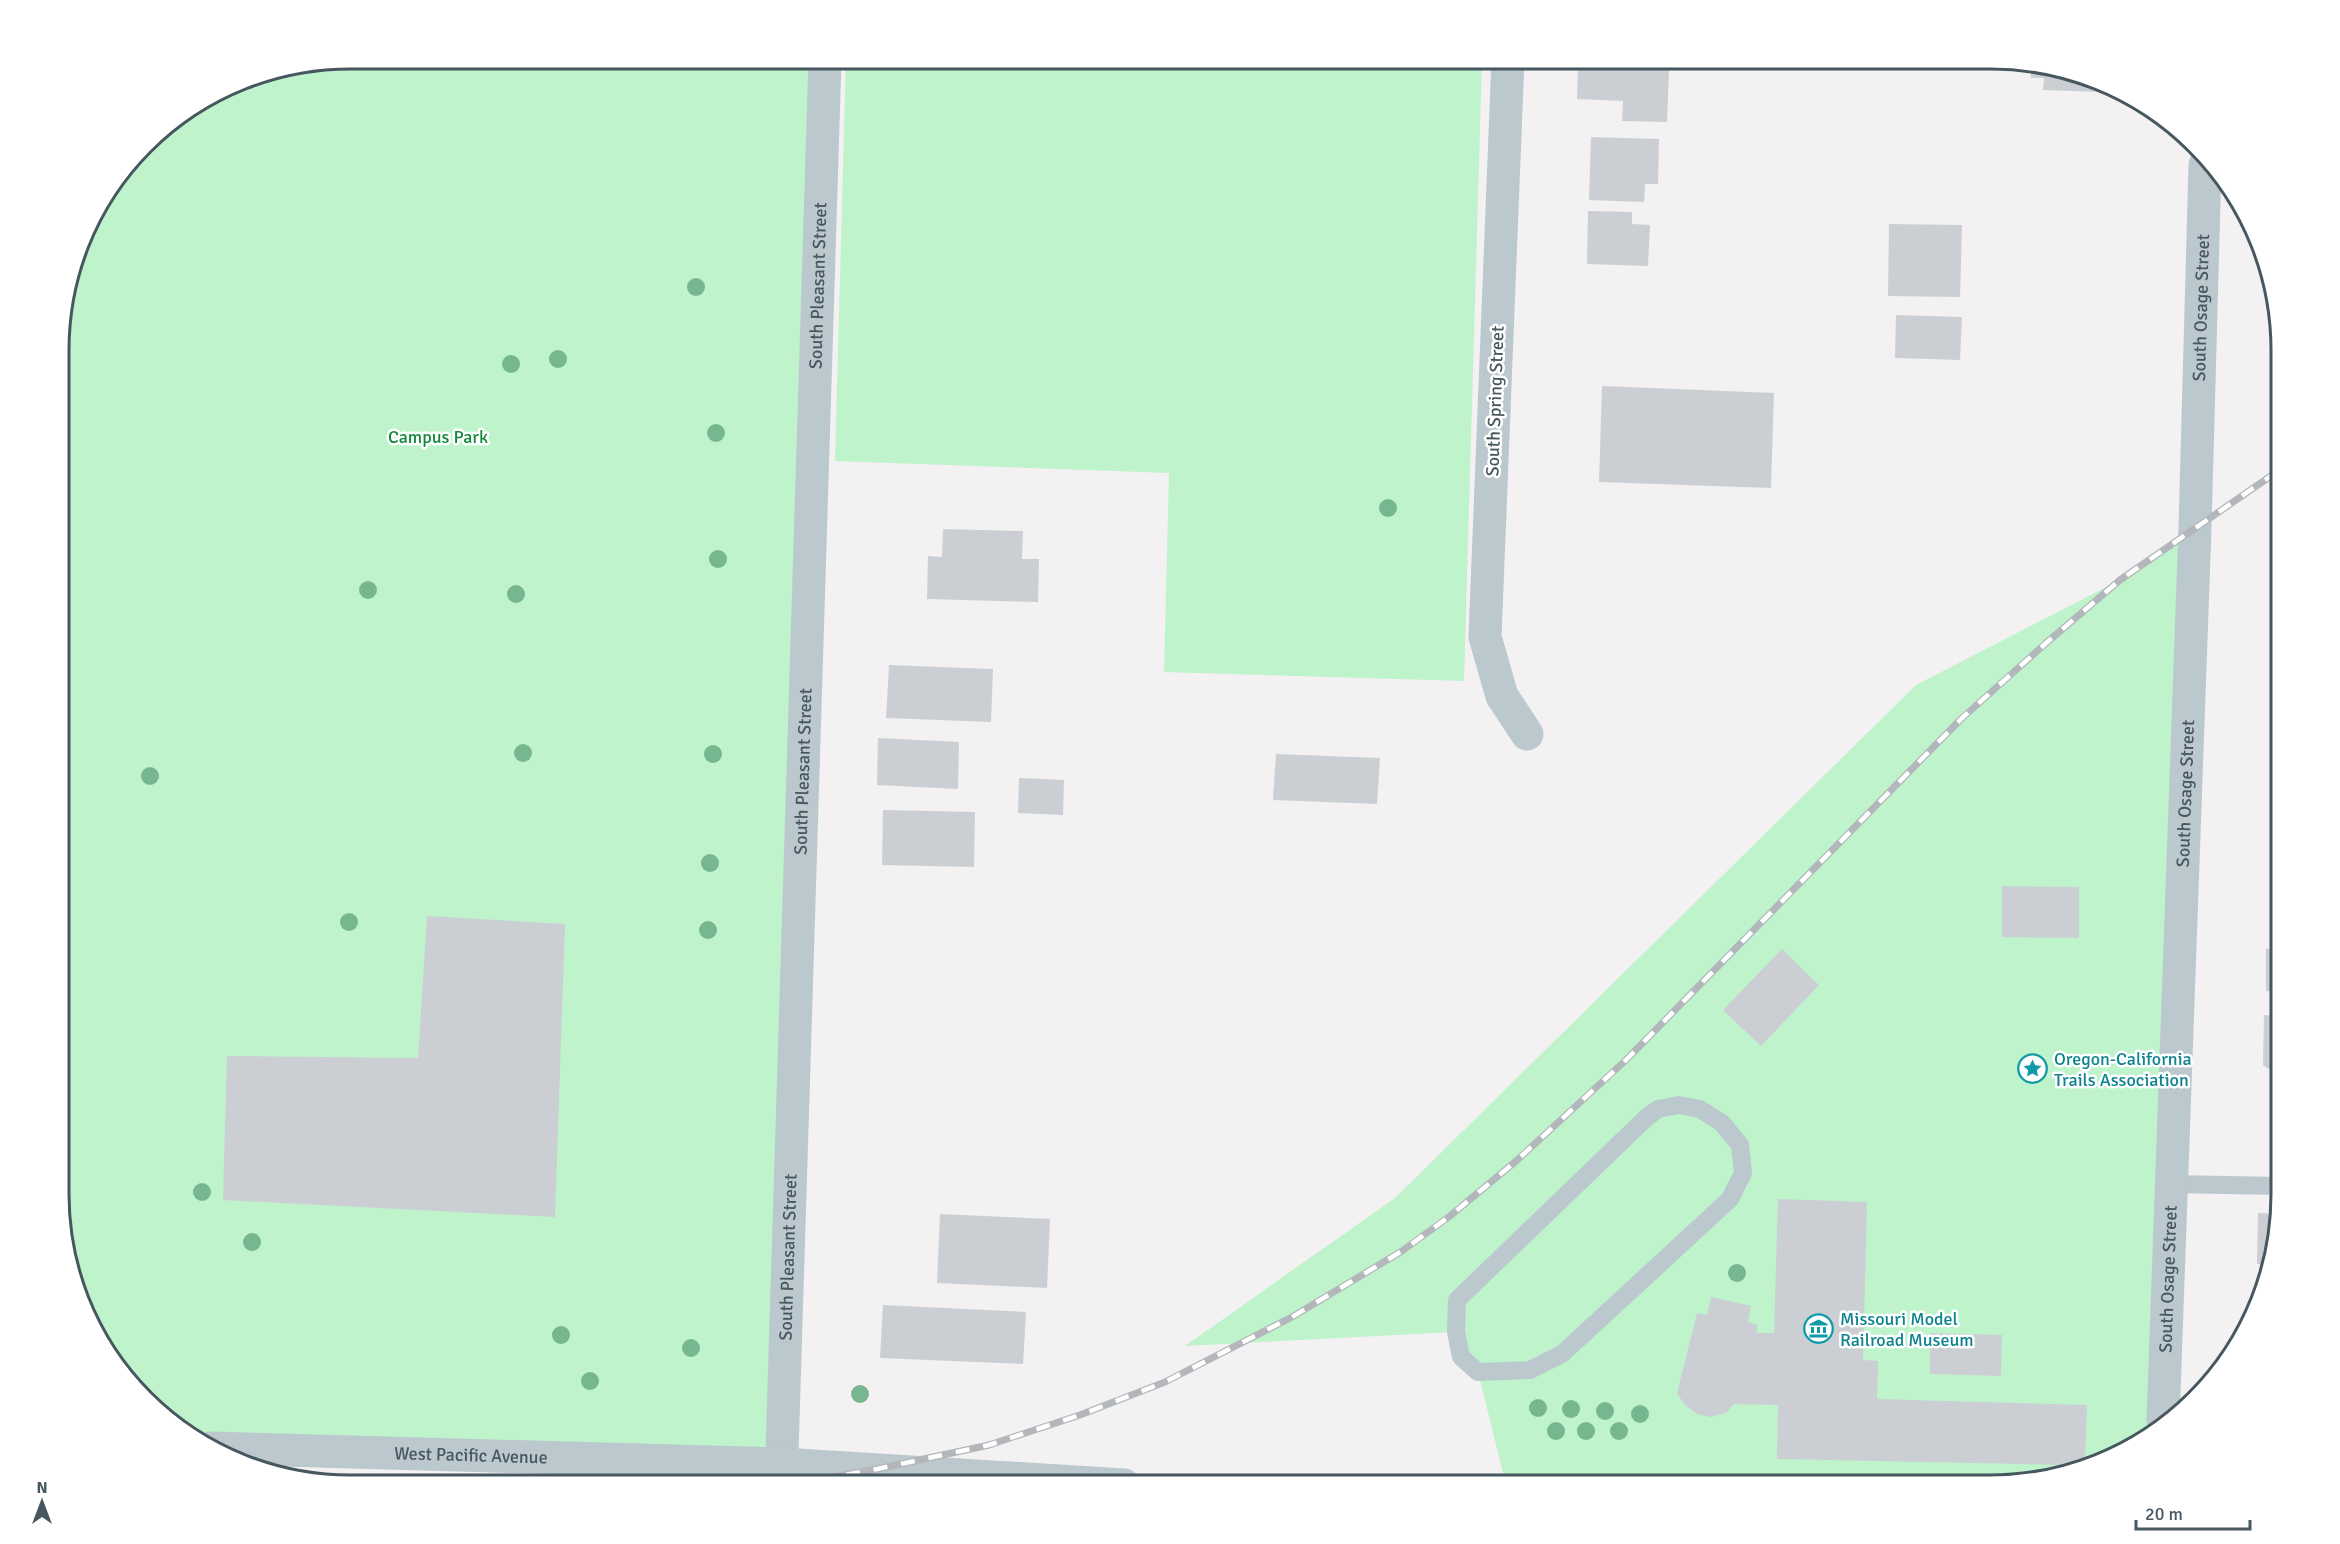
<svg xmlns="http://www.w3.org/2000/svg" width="2340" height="1544" font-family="Signika,sans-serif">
	<rect width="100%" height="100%" fill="#f3f1f1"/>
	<g fill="#bef3cc">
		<path d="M350,59h475l-43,1405 424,21h-425v-21l-587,-25 -6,-3 -90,-96 -37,-108v-920l28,-91 69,-90 81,-50z"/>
		<path d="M846,59h636l-18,622 -300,-9 5,-199 -334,-12z"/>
		<path d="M2195,528l-32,892 -28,27 -126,38h-503l-28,-113 -22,-40 -271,14 210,-148 521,-513 204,-105z"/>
	</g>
	<g fill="#cbcfd4">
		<path d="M1661,59h17l-1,2 -16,-1z"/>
		<path d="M2031,65l52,9 18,8 -1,10 -57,-2 1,-12h-13z"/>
		<path d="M1578,66l91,4 -2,52 -45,-1 1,-20 -46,-2z"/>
		<path d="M1591,137l68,2 -1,45h-13l-1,18 -55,-2z"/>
		<path d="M1588,211l44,1v12l18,1 -2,41 -61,-2z"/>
		<path d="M1889,224l73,1 -2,72 -72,-1z"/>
		<path d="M1896,315l66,2 -2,43 -65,-2z"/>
		<path d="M1602,386l172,7 -3,95 -172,-6z"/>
		<path d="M943,529l80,2 -1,28h17l-1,43 -111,-3 1,-43 14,1z"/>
		<path d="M889,665l104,4 -2,53 -105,-4z"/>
		<path d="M878,738l81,4 -1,47 -81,-4z"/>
		<path d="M1276,754l104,4 -3,46 -104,-4z"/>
		<path d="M1019,778l45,2 -1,35 -45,-2z"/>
		<path d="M883,810l92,2 -1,55 -92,-2z"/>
		<path d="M2002,886l77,1v51l-77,-1z"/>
		<path d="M427,916l138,8 -10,293 -332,-17 4,-144 191,2z"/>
		<path d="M1782,949l37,36 -58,61 -38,-36z"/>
		<path d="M2266,949h15v43l-15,-1z"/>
		<path d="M2264,1015l17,1v58h-5l-13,-9z"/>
		<rect x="2275" y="1100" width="6" height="43"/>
		<path d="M1778,1199l89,3 -4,158 15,1 -1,38 210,6 -2,57 -12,3 -296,-6 1,-54 -44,-1 -8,9 -16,4 -13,-3 -13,-10 -7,-11 20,-80 10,2 4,-18 40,9 -3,16 10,3 -2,8h18z"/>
		<path d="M2258,1213l23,1 -10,50h-14z"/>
		<path d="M940,1214l110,5 -3,69 -110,-5z"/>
		<path d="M2259,1284h8l-9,19z"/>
		<path d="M883,1305l143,7 -3,52 -143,-6z"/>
		<path d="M1930,1333l72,2 -1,41 -71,-2z"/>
	</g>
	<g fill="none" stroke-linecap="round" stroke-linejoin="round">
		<g stroke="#bbc8ce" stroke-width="18">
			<path d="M1679,1105l21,4 22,14 18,22 3,28 -13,26 -168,155 -32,16 -52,2 -17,-15 -5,-25 1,-32 189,-182 12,-9z"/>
			<path d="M2171,1184l110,2"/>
		</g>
		<g stroke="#bbc8ce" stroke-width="33">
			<path d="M1508,59l-23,578 17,59 25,38"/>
			<path id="s1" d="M2163,1420l32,-892 10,-363"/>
			<path id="s2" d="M781,1485l44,-1426"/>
		</g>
		<path stroke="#bbc8ce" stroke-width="33" id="s3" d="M211,1448l570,16 343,21"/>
		<defs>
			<path id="rail" d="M791,1485l86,-16 112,-24 91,-30 85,-33 127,-65 110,-66 48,-35 65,-54 111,-102 335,-341 84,-75 75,-64 161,-111"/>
		</defs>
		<use href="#rail" stroke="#b3b7bc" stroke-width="7"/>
		<use href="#rail" stroke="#fff" stroke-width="4.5" stroke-dasharray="14" stroke-linecap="butt"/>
	</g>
	<g fill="#77b78f">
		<circle cx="696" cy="287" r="9"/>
		<circle cx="558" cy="359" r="9"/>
		<circle cx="511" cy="364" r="9"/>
		<circle cx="716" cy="433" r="9"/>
		<circle cx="1388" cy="508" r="9"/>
		<circle cx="718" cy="559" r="9"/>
		<circle cx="368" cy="590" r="9"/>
		<circle cx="516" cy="594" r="9"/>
		<circle cx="523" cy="753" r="9"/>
		<circle cx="713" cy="754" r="9"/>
		<circle cx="150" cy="776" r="9"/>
		<circle cx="710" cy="863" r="9"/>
		<circle cx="349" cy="922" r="9"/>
		<circle cx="708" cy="930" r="9"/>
		<circle cx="202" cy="1192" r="9"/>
		<circle cx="252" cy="1242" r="9"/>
		<circle cx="1737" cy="1273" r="9"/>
		<circle cx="561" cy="1335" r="9"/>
		<circle cx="691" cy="1348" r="9"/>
		<circle cx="590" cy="1381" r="9"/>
		<circle cx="860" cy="1394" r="9"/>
		<circle cx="1538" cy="1408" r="9"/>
		<circle cx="1571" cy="1409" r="9"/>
		<circle cx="1605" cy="1411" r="9"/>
		<circle cx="1640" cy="1414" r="9"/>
		<circle cx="1556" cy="1431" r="9"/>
		<circle cx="1586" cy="1431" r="9"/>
		<circle cx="1619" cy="1431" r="9"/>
	</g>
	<defs>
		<symbol id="sight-ring" viewBox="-11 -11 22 22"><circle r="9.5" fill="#fff" stroke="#0f9aa8" stroke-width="1.5"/><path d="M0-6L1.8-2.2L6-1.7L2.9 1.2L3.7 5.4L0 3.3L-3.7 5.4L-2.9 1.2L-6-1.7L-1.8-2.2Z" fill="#0f9aa8"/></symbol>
		<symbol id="museum-ring" viewBox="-11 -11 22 22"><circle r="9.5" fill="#fff" stroke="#0f9aa8" stroke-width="1.5"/><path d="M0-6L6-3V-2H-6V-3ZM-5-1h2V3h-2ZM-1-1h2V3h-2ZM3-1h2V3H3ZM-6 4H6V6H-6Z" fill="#0f9aa8"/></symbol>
	</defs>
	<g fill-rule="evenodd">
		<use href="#sight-ring" x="2016" y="1052" width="33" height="33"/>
		<use href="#museum-ring" x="1802" y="1312" width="33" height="33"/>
	</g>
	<g text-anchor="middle" stroke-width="5" stroke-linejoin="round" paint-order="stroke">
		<g font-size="18" fill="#475760" stroke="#fff">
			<text dy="6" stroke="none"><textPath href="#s2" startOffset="1200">South Pleasant Street</textPath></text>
			<text dy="6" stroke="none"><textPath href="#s1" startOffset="1113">South Osage Street</textPath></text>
			<text transform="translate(1495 401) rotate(-88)" y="6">South Spring Street</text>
			<text dy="6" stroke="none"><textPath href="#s2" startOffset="714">South Pleasant Street</textPath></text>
			<text dy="6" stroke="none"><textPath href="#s1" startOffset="627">South Osage Street</textPath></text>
			<text dy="6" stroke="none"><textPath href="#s2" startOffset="228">South Pleasant Street</textPath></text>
			<text dy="6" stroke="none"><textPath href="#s1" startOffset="141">South Osage Street</textPath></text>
			<text dy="6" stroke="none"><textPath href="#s3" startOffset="260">West Pacific Avenue</textPath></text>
		</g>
		<g font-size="18" fill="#11883e" stroke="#fff">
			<text x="438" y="443">Campus Park</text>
		</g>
		<g font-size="18" fill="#0d838f" stroke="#fff" text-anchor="start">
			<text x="2054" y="1065">Oregon-California<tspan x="2054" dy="21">Trails Association</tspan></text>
			<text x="1840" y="1325">Missouri Model<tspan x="1840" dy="21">Railroad Museum</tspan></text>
		</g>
	</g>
	<path d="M0 0H2340V1544H0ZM350 69H1990A281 281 0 0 1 2271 350V1194A281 281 0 0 1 1990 1475H350A281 281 0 0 1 69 1194V350A281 281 0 0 1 350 69Z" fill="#fff" fill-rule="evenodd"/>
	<path fill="none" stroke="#475760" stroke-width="3" d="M350 69H1990A281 281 0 0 1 2271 350V1194A281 281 0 0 1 1990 1475H350A281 281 0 0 1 69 1194V350A281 281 0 0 1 350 69Z"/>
	<g transform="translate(42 1502)" stroke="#ffffff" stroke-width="4.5" paint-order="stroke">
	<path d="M0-4.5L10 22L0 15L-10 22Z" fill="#475760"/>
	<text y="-9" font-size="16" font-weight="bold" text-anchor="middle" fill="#475760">N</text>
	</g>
	<path d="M2136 1520v9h114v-9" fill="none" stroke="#475760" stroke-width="3"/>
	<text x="2145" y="1520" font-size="18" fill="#475760" stroke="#ffffff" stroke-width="4.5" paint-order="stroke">20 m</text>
</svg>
